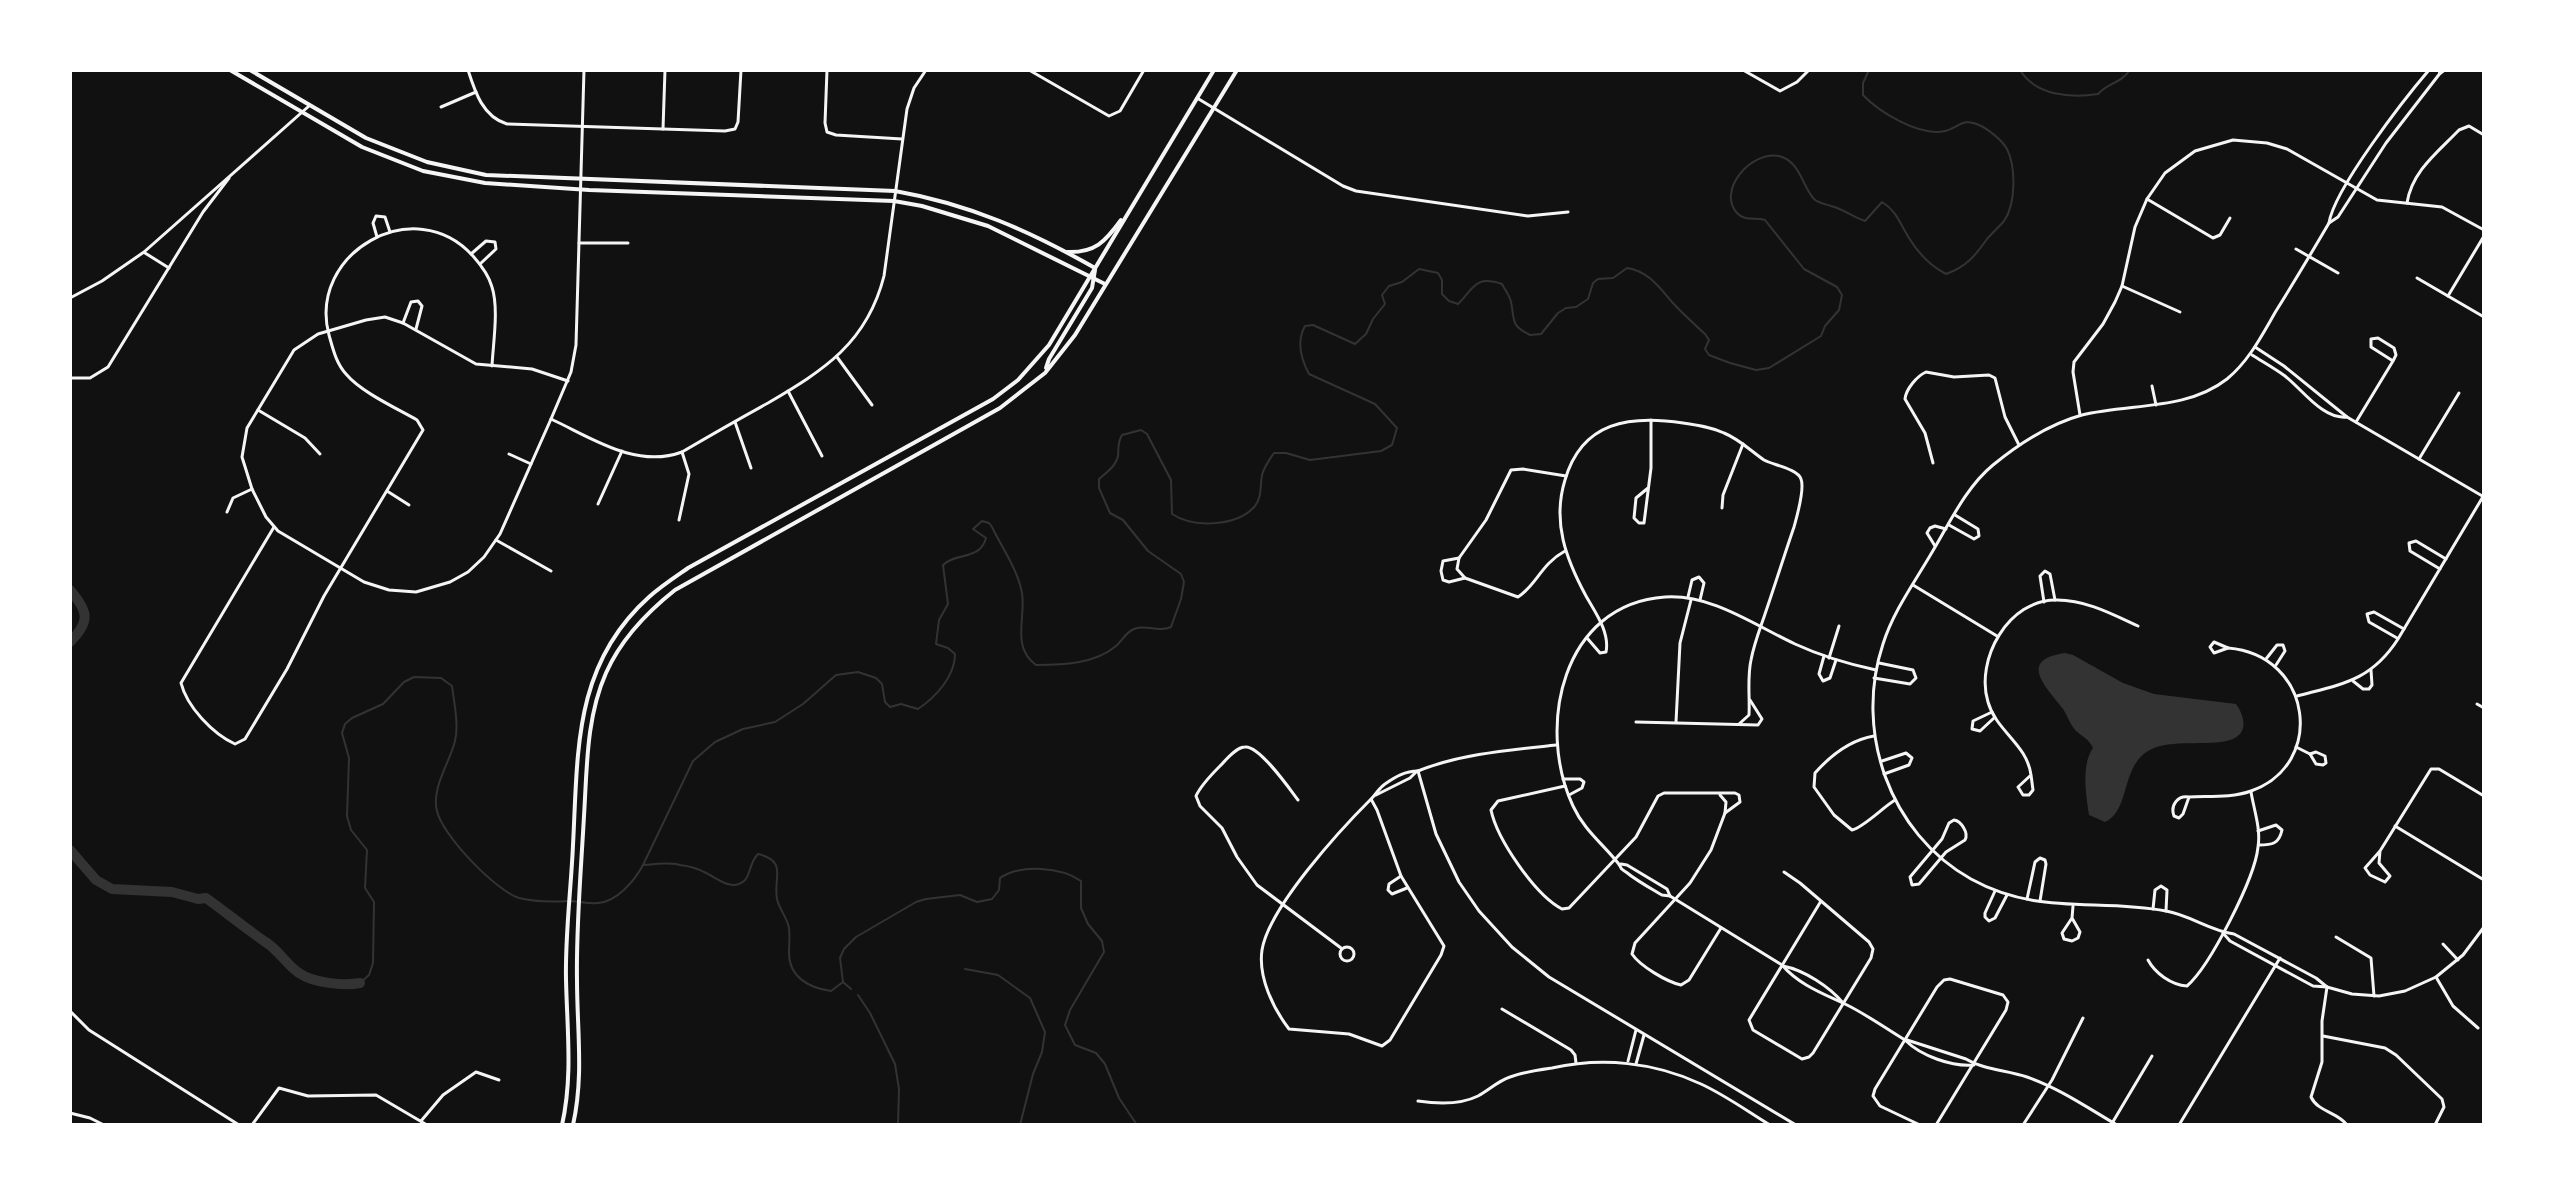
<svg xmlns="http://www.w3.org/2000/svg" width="2554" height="1195" font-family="'Nunito Sans',sans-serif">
	<rect width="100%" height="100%" fill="#111"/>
	<path fill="#333" d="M2065,653l8,2 50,28 31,11 82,10c8,11 13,28 -3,35 -19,8 -56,0 -79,9 -35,14 -22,62 -49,74l-16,-7c-3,-20 -8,-50 4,-67 -4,-9 -10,-11 -17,-17 -5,-5 -9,-16 -13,-22 -17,-22 -46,-49 2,-56z"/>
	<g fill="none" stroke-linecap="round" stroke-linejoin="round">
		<g stroke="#333" stroke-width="2">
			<path d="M2020,70c16,26 51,28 78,24 12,-13 21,-9 32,-24"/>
			<path d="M643,865l50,-104 22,-19 28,-13 32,-7 28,-18 33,-29 22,-3 18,6 6,6 3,18 5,5 11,-3 17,5c18,-12 37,-33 37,-55l-7,-6 -12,-4 3,-24 9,-16 -5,-39c12,-13 37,-4 43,-27l-13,-9 9,-8 7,2 3,4c10,21 26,43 30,66 4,25 -11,54 14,72 26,0 59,-1 80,-19 7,-6 9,-13 18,-17 13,-5 24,4 37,-2l10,-28 3,-17 -3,-8 -33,-23 -25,-31 -13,-7 -11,-25v-9c7,-6 17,-13 19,-23 1,-9 -1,-12 4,-21l19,-5 6,4 24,46 1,34c21,14 65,13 83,-8 7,-9 5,-20 7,-31 2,-8 7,-15 12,-22h12l24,7 71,-9 11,-6 5,-17 -22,-24 -66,-30c-8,-15 -13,-32 -4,-48l8,-1 42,19 11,-10 7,-15 12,-15 -3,-9 7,-9 13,-4 17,-13 19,4 4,7v14l7,7 9,3c16,-16 17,-29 44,-20 3,6 8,12 9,18 4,19 -1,23 19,33l11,-1 17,-21 8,-5 10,-1 12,-8 5,-16 5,-4 15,-1 14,-10c21,3 32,19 45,34 10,11 22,22 33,32l4,6 -4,9 4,6 21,8 26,7 13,-2 52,-32 4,-10 14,-16 3,-15 -5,-8 -33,-18 -39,-49c-9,-3 -20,2 -28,-7 -20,-22 13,-62 42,-57 21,5 23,30 35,43 4,4 11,5 17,7 12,3 22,11 34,15l17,-19c15,9 18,22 27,36 9,15 22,28 37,36 20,-7 29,-18 41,-35 5,-6 12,-12 17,-18 12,-17 12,-54 3,-72 -5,-9 -19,-20 -28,-24 -16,-8 -21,3 -34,6 -25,6 -66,-19 -82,-36v-12l6,-13"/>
			<path d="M965,969l33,6 32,23 15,34 -3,20 -9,22 -13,51"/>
			<path d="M843,982l8,7"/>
			<path d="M360,983l9,-8 4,-12 1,-61 -9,-14 2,-38 -16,-20 -4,-14 2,-58 -7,-25 3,-9 7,-6 31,-14 21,-22 10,-5 27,1 11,8c2,16 7,39 3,55 -5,21 -24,47 -18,70 5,24 59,80 82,87 16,4 33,4 49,3 10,0 22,3 30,2 19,-1 37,-23 45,-38 13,-1 25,-3 37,0 8,1 17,3 24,7 12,5 27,20 40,9 7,-6 5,-18 14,-27 30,7 15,24 19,45 2,10 10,18 12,29 1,8 0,17 0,25 0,24 20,35 42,38l12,-9 -3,-24 4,-9 12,-12 60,-35 10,-3 34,-4 17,7 15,-3 7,-9 1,-12c21,-14 61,-11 81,3v27l7,16 14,17 2,11 -34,58 -5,15 10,20 21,8 9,11 14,34 18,27"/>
			<path d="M858,995l12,18 25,51 4,25 -1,36"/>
		</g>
		<g stroke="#333" stroke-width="10">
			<path d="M70,590c18,21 21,31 0,52"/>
			<path d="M70,850l26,30 16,9 60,3 26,7 8,-1c21,15 40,31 61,45 12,8 20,22 32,30 14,10 45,13 61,10"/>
		</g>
		<g stroke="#f5f5f5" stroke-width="3">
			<path d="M468,70c7,22 15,47 39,54l218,7 10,-2 3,-7 3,-52"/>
			<path d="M827,70l-2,53 2,9 9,3 66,4"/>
			<path d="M1029,70l80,46 11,-5 24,-41"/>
			<path d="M1743,70l37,21 17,-9 12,-12"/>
			<path d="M1197,98l146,88 13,5 172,25 40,-4"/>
			<path d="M441,107l35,-15"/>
			<path d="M663,129l2,-59"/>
			<path d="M2147,199l66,39 7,-3 10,-17"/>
			<path d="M2407,203c5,-32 31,-51 52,-73l10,-4 15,9"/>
			<path d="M377,237l-4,-14 3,-7 9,1 5,15"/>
			<path d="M579,243h49"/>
			<path d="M2296,249l42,24"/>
			<path d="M145,253l24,15"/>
			<path d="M471,254l15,-13 9,1 1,7 -16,15"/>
			<path d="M2417,278l67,39"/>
			<path d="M2122,286l58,26"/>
			<path d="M2448,296l36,-60"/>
			<path d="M70,298l32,-17 42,-29 165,-146"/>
			<path d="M403,323l8,-21 7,-1 4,5 -6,23"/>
			<path d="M837,357l35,48"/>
			<path d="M70,378h20l18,-11 95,-155 26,-34"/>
			<path d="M2152,386l4,19"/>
			<path d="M788,391l34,65"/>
			<path d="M258,410l47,28 15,16"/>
			<path d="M2080,415l-7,-43 1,-10 29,-38 12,-22 7,-16 13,-59 12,-28 18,-26 30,-22 38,-11 34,3 20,6 90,51 65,7 42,23"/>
			<path d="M551,419l-51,115 -16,23 -16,15 -18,10 -34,10 -27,-2 -25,-8 -86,-51 -12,-14 -14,-28 -10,-32 5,-29 47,-78 24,-16 48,-14 19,-3 18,6 73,41 56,5 36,12"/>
			<path d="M735,422l16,46"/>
			<path d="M2356,422l37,-61 3,-6 -2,-7 -16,-10 -7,1v8l22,14"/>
			<path d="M509,454l22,10"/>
			<path d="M2419,459l40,-66"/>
			<path d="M1933,463l-8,-30 -20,-34c1,-10 12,-23 21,-27l28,5 35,-2 6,3 10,39 14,28"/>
			<path d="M1648,488l-12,10 -2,20 5,5h5l7,-55v-48"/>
			<path d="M387,491l22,14"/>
			<path d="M598,504l24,-53"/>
			<path d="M1722,508l1,-13 20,-51"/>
			<path d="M227,512l6,-14 19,-9"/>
			<path d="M679,520l10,-46 -7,-22"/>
			<path d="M1949,525l25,14 5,-3 -1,-7 -23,-14"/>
			<path d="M274,527l-93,156c6,24 32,51 54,61l10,-5 42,-70 37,-73 99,-166 -6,-10c-21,-12 -56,-28 -71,-46 -10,-11 -13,-25 -17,-39 -22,-82 86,-144 144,-79 8,9 16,20 19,31 7,22 1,57 0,79"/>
			<path d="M496,540l55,31"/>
			<path d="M1935,546l-8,-13 3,-5 5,-2 11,3"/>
			<path d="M1565,551c-24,13 -29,35 -47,46l-53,-19 -8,-9 2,-11 27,-38 25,-50 12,-1 43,7"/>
			<path d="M1459,558l-16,3 -2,10 2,9 6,2 16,-4"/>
			<path d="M2440,569l-30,-18 -1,-8 7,-2 30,18"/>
			<path d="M1913,585l84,51"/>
			<path d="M1688,597l4,-17 7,-3 5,6 -4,17"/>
			<path d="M2044,602l-4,-26 5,-5 5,3 5,26"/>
			<path d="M1587,638l13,15 6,-1c4,-20 -11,-40 -20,-56 -20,-37 -34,-74 -21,-116 17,-59 65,-65 118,-57 14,2 28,4 41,10 15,6 27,18 40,27 9,5 34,9 37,19 4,10 -4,37 -7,48 -10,29 -19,58 -29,87 -5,15 -11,30 -14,46 -4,18 -1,37 -2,55l-10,9"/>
			<path d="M2397,638l-28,-16 -2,-8 7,-2 30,17"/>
			<path d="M2214,642l14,6 -14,5 -4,-6z"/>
			<path d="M1824,656l-5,18 4,7 7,-3 6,-18"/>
			<path d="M1829,658l10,-32"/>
			<path d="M2266,659l11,-14h6l2,6 -9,14"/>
			<path d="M1874,678l36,6 6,-6 -3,-8 -34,-7"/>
			<path d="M2353,681l10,8h6l3,-4 -1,-15"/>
			<path d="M2297,696c45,-12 74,-15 101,-57l86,-144"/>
			<path d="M2477,704l7,4"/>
			<path d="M1992,712l-19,9 -1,8 8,2 14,-13"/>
			<path d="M1636,722l122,3 4,-6 -12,-19"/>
			<path d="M1676,722l4,-79 11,-43"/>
			<path d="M1874,736c-24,4 -43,19 -59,37l-1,14 20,28 18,15c12,-3 30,-22 43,-30"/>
			<path d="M2296,747l14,7"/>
			<path d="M2316,752l9,4 1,7 -3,2 -7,-1 -6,-10z"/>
			<path d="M1882,761l24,-8 6,5 -3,7 -25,9"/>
			<path d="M2031,775l2,15 -4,5h-6l-5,-8 13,-12c-4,-31 -35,-44 -43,-73 -13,-42 20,-103 69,-102 29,0 55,14 81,26"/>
			<path d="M1563,779h17l4,3 -2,6 -13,7"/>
			<path d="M1565,786l-67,15 -7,9c6,29 44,85 71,99l7,-1 67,-71 22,-41 6,-3h71l4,2 1,7 -15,11 -14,37 -21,33 -55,60 -3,11c8,12 35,28 49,31l8,-5 32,-52"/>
			<path d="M1376,795l34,-17 7,-7"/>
			<path d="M1720,795l6,7 -1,11"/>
			<path d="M2189,797c-11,-2 -19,8 -15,19l5,2 4,-4 6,-17c20,-1 43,1 62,-6 75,-26 62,-136 -23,-143"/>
			<path d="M1371,799l6,11 24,66 43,70 -3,9 -51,85 -8,6 -33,-12 -60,-5c-16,-21 -31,-52 -27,-79 7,-43 79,-121 110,-152 5,-5 7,-10 13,-14 10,-7 20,-13 33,-13"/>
			<path d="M1298,800c-9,-12 -39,-55 -53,-53 -9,0 -19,13 -25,19 -9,9 -19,19 -24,30l4,10 22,22 15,29 20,28 84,63"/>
			<path d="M1954,820c7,1 15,13 11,20l-19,12 -27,32 -7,1 -2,-8 32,-38 7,-16z"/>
			<path d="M2395,826l89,54"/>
			<path d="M2258,831l18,-6 6,5c-3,14 -10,15 -23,15"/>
			<path d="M2380,851l-1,12 11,13 -5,6 -15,-7 -5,-7 15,-17 51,-82h8l45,27"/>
			<path d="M1784,872l16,11 69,59 4,7 -2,9 -58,95 -4,4 -7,2 -49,-29 -4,-10 72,-119"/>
			<path d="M1401,876l-12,8 -1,6 4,4 15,-6"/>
			<path d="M1995,891l-10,22v4l4,4 6,-3 12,-23"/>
			<path d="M2027,899l8,-37 5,-4 5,2 1,4 -6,37"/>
			<path d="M2153,909l2,-19 6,-4 6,4 -1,21"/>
			<path d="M2072,918l8,14 -2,6 -6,3 -8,-2 -2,-6 10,-15 1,-12"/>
			<path d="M2336,937l35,21 3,38"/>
			<path d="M2443,944l15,16"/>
			<circle cx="1347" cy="954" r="7"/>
			<path d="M2148,960c7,13 23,25 39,26 23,-20 68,-108 71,-139 3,-18 -4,-37 -7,-55"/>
			<path d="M2436,977l17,29 25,22"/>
			<path d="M2327,987l-5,34v41l-11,35c7,15 27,15 36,28"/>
			<path d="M1502,1009l69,41 4,5 1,8"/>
			<path d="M70,1011l19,19 150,95"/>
			<path d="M2323,1036l62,12 11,7 46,44 2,8 -9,18"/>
			<path d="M1628,1061l8,-31"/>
			<path d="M1636,1064l8,-29"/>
			<path d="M1418,1101c20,3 42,4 60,-5 11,-6 20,-15 32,-19 13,-5 28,-7 42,-9 50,-11 102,-6 149,16 24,11 46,27 69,41"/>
			<path d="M421,1121l22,-26 33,-23 23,8"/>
			<path d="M252,1125l27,-37 29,8 68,-1 51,30"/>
			<path d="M1920,1125l-40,-19 -7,-10 2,-7 62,-102 7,-7 6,-1 53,16 5,7 -2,8 -70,115"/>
			<path d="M2023,1125l29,-45 31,-62"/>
			<path d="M2111,1125l41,-69"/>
		</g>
		<g stroke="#f5f5f5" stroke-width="3">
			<path d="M584,70l-8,275 -5,27 -20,47c41,19 85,50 131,33 29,-17 57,-33 86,-49 56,-33 99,-60 116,-127l23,-167 7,-21 12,-18"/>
			<path d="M2329,223c5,-34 76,-125 100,-153"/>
			<path d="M2255,347l29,19 63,51 137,80"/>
			<path d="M2252,355c11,7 22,13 33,21 17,13 38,44 62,41"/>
			<path d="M1876,670c-28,-6 -55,-14 -81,-26 -41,-19 -83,-50 -130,-47 -103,7 -129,130 -92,209 11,24 30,38 45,57 6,8 0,4 8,9 11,9 24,16 36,23l8,1 112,69c17,20 42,29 63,39 21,10 40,24 60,36 16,16 47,27 69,25"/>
			<path d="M1556,745c-46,5 -96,9 -138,26l18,63 23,48 20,29 33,36 37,30 247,148"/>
			<path d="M1621,864l6,1 40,24 3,7"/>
			<path d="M2223,933l7,8 83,45 14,1 25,7 27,2 26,-5 31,-14 27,-22 21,-28"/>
			<path d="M1783,966c21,4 47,21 60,37"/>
			<path d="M2327,987l-11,-9 -82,-44c-24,-3 -44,-19 -68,-23 -69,-13 -128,5 -195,-32 -82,-46 -117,-148 -88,-235 10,-32 31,-61 48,-90 18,-30 35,-67 62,-89 27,-22 56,-41 89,-50 48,-12 104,-4 145,-36 22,-18 35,-44 49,-68 18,-29 36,-59 53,-88l9,-6 48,-74 55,-71"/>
			<path d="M1907,1040l59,19c18,11 41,11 61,18 32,11 61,31 90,48"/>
			<path d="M70,1113l20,5 14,7"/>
			<path d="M2179,1125l101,-167"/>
		</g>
		<g stroke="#f5f5f5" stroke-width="4">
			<path d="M230,70l132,77 61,24 62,12 104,7 305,11 28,5 66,20 117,58"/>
			<path d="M250,70l116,68 61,24 59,13 409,16c74,13 135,40 200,77"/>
			<path d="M2440,73l4,-3"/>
			<path d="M1067,252c28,1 38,-10 54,-32"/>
			<path d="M1046,368l3,-9 43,-71 3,-18"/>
			<path d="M562,1125c11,-49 5,-96 4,-146 -1,-44 5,-89 7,-134 5,-93 0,-180 76,-248 12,-11 26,-20 39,-29l305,-169 25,-19 31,-35 165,-275"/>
			<path d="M573,1125c11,-49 4,-95 4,-145 -1,-54 4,-109 7,-164 3,-47 2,-98 22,-143 15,-34 40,-60 69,-83l325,-182 45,-35 30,-38 162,-265"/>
		</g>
	</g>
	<rect width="2554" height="1195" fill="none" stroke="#ffffff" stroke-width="144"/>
</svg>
